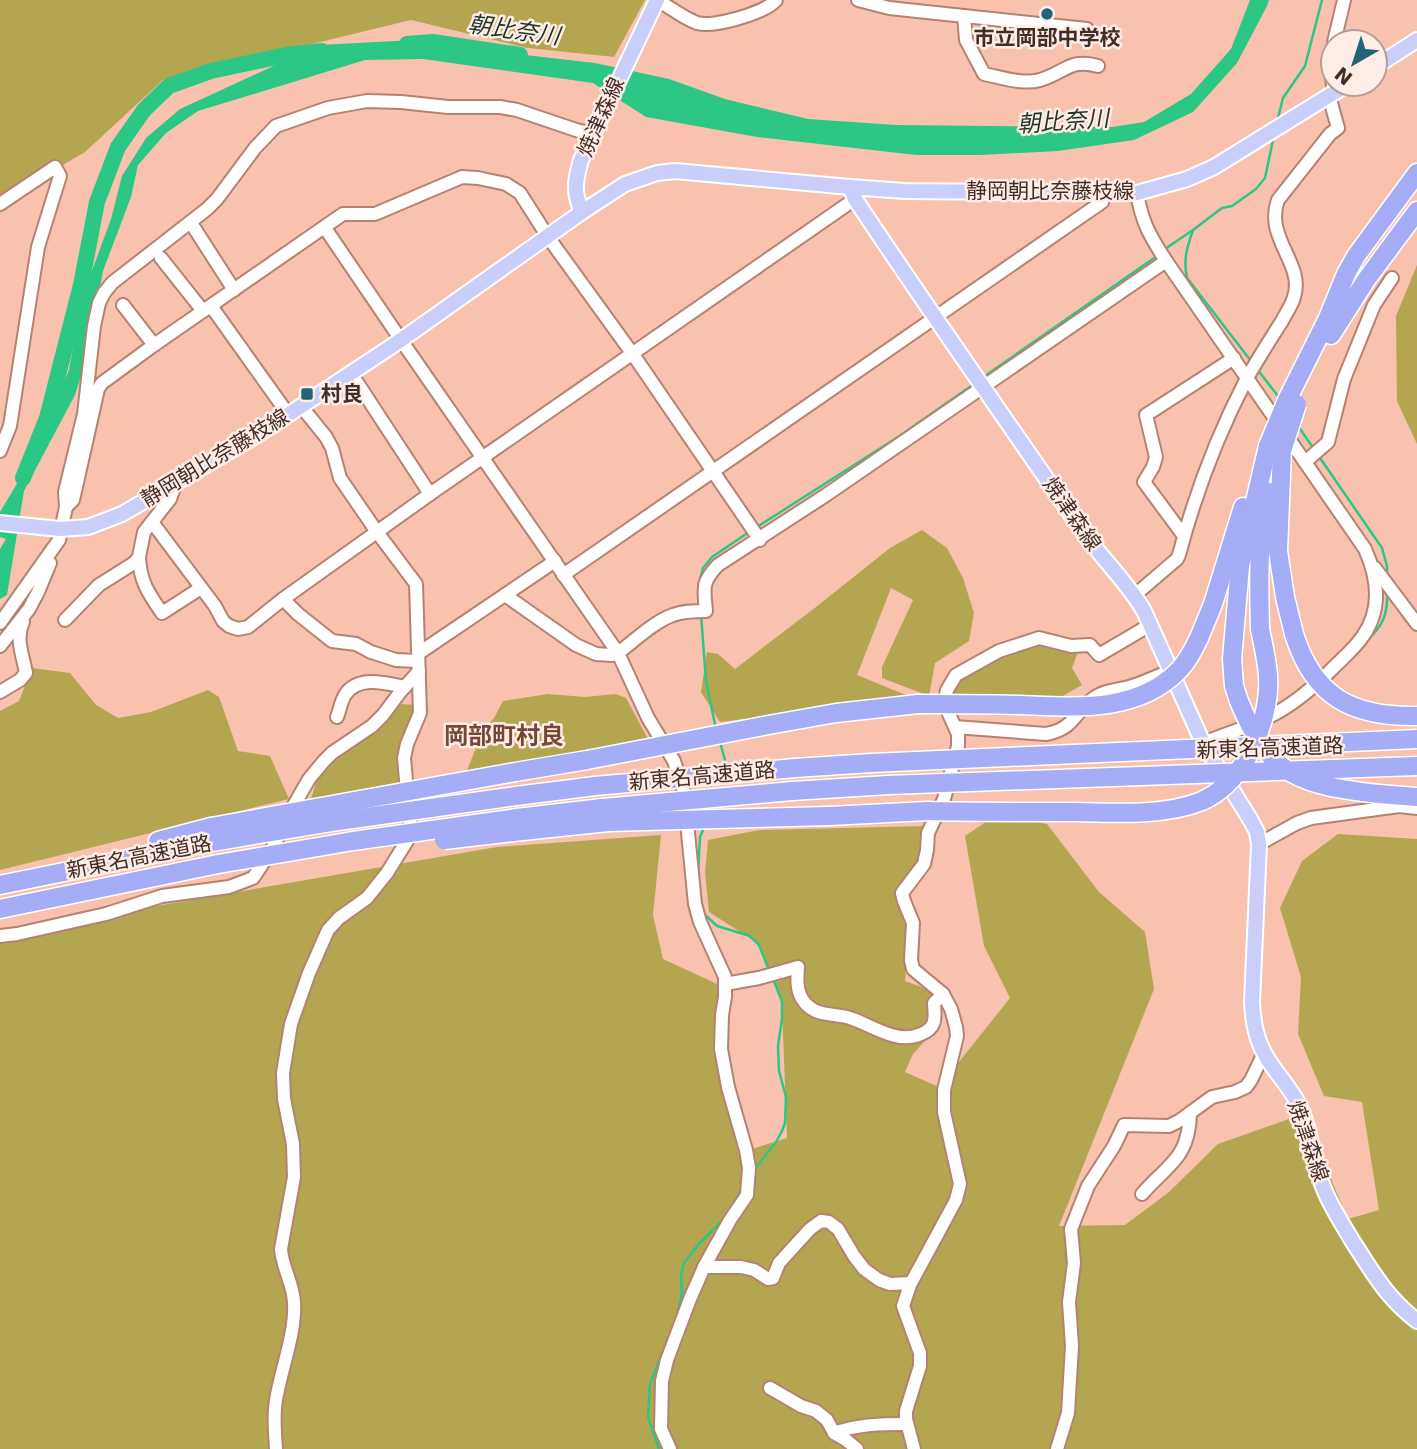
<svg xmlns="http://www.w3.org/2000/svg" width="1417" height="1449" font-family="'DejaVu Sans','Noto Sans JP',sans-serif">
	<rect width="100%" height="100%" fill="#f9c2af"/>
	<g fill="#b4a551">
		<path d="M0,0h645l-31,57 -86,-9 -117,-28 -248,60 -78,72 -85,50z"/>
		<path d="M1417,265v179l-20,-43 -1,-85z"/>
		<path d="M922,530l25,18 16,30 11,35 -5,28 -34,22 -6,33 -47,-18v-11l31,-67 -22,-12 -34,87 56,23 -193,24 -19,-30 6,-40 11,2 17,15 81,-62 74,-59z"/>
		<path d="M1045,640l34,9 -7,19 10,17 -28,16 -106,-2 13,-23 42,-24z"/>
		<path d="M32,668l38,5 26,32 22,13 33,-6 57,-22 11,7 19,54 32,5 19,43 -289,71v-159l19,-10z"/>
		<path d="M548,694l37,3 31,-3 10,4 22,41 -182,34 17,-43 11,-12 9,-17z"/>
		<path d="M399,704l18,1 -2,10 -17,37 3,30 -90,17 6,-20 16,-19 43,-29z"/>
		<path d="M1013,817l34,7 52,68 46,40 9,57 -95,237 66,-1 44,-33 49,-48 85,-30 45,105 31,-9 -17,-108 -38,-6 -26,-62 3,-57 -21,-69 22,-47 36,-27 79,5v610h-1417v-508l139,-32 358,-62 164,-12 -8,80 10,44 54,25 1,90 21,79 48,-15 -5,-133 -23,-61 -50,-32 -4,-39 3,-33 51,-10 166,-4 -3,35 -23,30 10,39 -4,51 25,9 4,41 -21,23 -8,18 34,15 71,-89 -26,-52 -19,-110 22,-15z"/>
	</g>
	<path fill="#2cc785" d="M1250,0h19l-2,6 -30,57 -44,49 -59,28 -76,11 -77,4h-65l-159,-18 -111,-20 -53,-34 -170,-24 -58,1 -167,51 -32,22 -28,32 -7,32 -28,74 -16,86 -12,38 -51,96 -17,104 -7,4v-50l6,-10 -6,-2v-25l31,-52 38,-90 13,-72 29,-79 11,-43 24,-38 34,-29 139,-64 96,-5 84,12 96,11 74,16 56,20 83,20 88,6 216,2 32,-5 47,-28 40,-45z"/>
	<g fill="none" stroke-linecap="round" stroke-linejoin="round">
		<g stroke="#2cc785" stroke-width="2.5">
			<path d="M1277,122l6,-24 22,-32 17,-66"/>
			<path d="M1193,230c-6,17 -10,30 -6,48l64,83"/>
			<path d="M1165,249l28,-19 29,-22 10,-2 24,-17 9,-11 9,-43"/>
			<path d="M1257,369l24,31"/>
			<path d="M982,378l175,-122"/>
			<path d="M1298,426l16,23"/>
			<path d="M1318,455l64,93 5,18v9"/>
			<path d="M757,527l141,-90 76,-53"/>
			<path d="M699,583l4,-15 9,-11 37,-25"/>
			<path d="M701,614l5,67 10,48"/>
			<path d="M1367,641c16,-16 21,-26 20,-49"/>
			<path d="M1268,725l13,-8"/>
			<path d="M720,742l5,18 -1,6"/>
			<path d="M698,874l2,-37 5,-12"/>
			<path d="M704,914l13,12 33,10 9,9 10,25"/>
			<path d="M754,1170l22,-28 6,-11 3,-8 1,-26 -7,-26 -1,-25 4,-27v-18l-9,-22"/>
			<path d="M659,1449l-11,-32 2,-33 27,-67 5,-24 -1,-19 3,-11 14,-18 18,-18 12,-14 15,-26"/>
		</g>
		<g stroke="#2cc785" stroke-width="16">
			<path d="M407,44l26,-2 87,13"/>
			<path d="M23,478l24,-60 34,-133 16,-83 21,-55 26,-37 25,-24 42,-15 75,-16 36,-4"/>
		</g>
		<defs>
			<g id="minor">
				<path d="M657,0c13,7 26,18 40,23 16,5 68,-10 79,-23"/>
				<path d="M858,0l31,8 198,21"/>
				<path d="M964,16l2,24 18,34c16,3 39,11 56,6 25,-7 29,-22 58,-14"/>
				<path d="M1334,42l10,-42"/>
				<path d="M1333,48l-2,23 3,22"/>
				<path d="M1137,193c5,30 13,43 29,68l199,288c13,29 17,60 -2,87 -8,12 -20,22 -30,32 -17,17 -34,32 -55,44 -23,13 -50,21 -75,31"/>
				<path d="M0,204l55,-37 5,9 -22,71 -28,179 -10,25"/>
				<path d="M191,223l43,67"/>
				<path d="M325,228l76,112 217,313 30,65 26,43 10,31 11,112 5,18 25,55v20l-3,18 -1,34 7,38 18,63 3,18 -2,27 -17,25 -26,47 -14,32 -23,61 -5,21 -1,48 9,20"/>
				<path d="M161,258l42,53"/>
				<path d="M123,305l31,40"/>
				<path d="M211,306l77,108"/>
				<path d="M351,373l79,121"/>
				<path d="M1305,462l23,-20 16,-63 30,-74 18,-27"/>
				<path d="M66,507l7,-7 3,-13 22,-98 4,-6 52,-38 189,-131h32l87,-37 16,1 28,6 14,9 28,44 84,116 128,187"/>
				<path d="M152,522l63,84 8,15 6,5 9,3 10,-2 35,-28 147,-105 425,-295"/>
				<path d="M1184,536l-40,-54 9,-15 3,-10 -10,-42 88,-57"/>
				<path d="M139,557c1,25 10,37 23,56l39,-25"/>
				<path d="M1375,568l42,56"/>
				<path d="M563,575l539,-373 3,-9"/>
				<path d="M505,595l71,50 20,9 16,1 6,-2c16,-12 37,-32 55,-38 10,-4 22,-4 33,-4 -2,-23 -5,-28 12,-46l108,-70 340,-234"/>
				<path d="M1135,595l42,-36 2,-4c16,-61 38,-119 67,-175 11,-20 24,-40 36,-59 4,-8 10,-16 12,-24 11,-33 -30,-59 -16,-97l52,-66 8,-6 -9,-32"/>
				<path d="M283,599l15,15 34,27 24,3 15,8 25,8 22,1"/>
				<path d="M65,620l34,-35 35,-22 5,-6 5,-25 26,-33 6,-16"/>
				<path d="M0,623l59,-83 7,-33 -1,-15 19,-78 10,-88 5,-23 5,-10 8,-10 95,-74 10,-10 38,-51 21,-22 52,-18 39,-7 34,1 47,5h52l17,3 62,21 14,2"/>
				<path d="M0,646l29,-37 9,-17 12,-29"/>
				<path d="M419,653l136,-92"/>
				<path d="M0,692l20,-12 6,-7c-3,-17 -11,-35 -3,-51"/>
				<path d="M337,717c3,-7 4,-16 8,-22 13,-20 40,-12 60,-8"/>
				<path d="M955,727l91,7c30,-5 29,-25 51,-38 10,-6 22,-6 32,-9 14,-4 28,-11 41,-16"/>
				<path d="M1259,844l38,-21 14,-5 88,-12 18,2"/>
				<path d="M0,936l17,-2 89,-20 56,-18 67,-9 24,-9 18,-27 19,-39 19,-33 15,-18 8,-8 40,-27 11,-11 18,-24 18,-20"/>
				<path d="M725,984l34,-6 39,-11c-1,13 -2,25 7,36 12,14 29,10 45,15 22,7 47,27 71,16 5,-2 10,-5 12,-10 3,-6 1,-15 1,-21l9,-9"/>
				<path d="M1142,1194c26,-30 47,-35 48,-81"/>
				<path d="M704,1267h37l13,3 14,9 5,-1 6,-15 31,-34 11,-8 8,1 9,7 16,27 10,13 15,11 11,4 21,-1"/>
				<path d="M770,1388l31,18 15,5 11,9 7,13 12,7 11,9"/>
				<path d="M834,1433c25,-9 48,-9 73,-9"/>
				<path d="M276,1449c-1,-17 -3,-32 0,-49 5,-31 20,-67 18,-98 -1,-19 -12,-35 -13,-53l13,-72 -1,-33 -9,-45 -1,-26 8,-49 18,-51 19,-43 11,-12 28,-20 20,-25 23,-37v-13l-6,-65 3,-14 13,-31 -4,-129 -39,-52 -37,-54 -8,-30 -6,-11 -25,-31"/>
				<path d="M914,1449l-8,-30v-8l14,-45v-13l-17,-47 7,-21 46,-85 4,-16 -16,-72v-22l13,-54 -1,-9 -5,-18 -8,-15 -30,-25 -2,-9 2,-37 -9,-22 -2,-8 22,-29 3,-14 1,-17 16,-34 14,-53v-12l-9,-20 -4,-14 2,-10 9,-15 43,-24 40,-13 32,8 19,-1 9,10 51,-30"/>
				<path d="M1057,1449l11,-36 4,-67 -3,-44 5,-39 -3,-34 17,-43 26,-40 10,-21 45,1 10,-5 33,-24 23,-5 11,-5 5,-7 13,-27"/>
			</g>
			<g id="major">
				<path d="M1375,67l42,-27"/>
				<path d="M850,187l5,12c73,110 149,218 224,327 20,30 47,54 65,85l59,132 47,76 7,13 2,12 -7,158c1,20 4,38 15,56 10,17 25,31 33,49 10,21 12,46 19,68 7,24 21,45 34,67 21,32 33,55 64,79"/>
				<path d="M582,212c-9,-20 -7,-31 -1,-52l76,-160"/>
				<path d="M0,523l60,6 28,-2 34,-13 137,-80 142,-94 181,-128 43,-28 32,-11 18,-2 175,16 55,4 232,2 50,-14 27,-12 134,-83"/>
			</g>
			<g id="highway">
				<path d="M1331,335l35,-55 51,-69"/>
				<path d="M1287,400l41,-82 18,-44 10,-18 61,-83"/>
				<path d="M1282,451l-4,100 7,46 9,37"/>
				<path d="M1260,629c-1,-45 -3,-94 10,-137"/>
				<path d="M1199,638l14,-34 30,-97"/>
				<path d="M1239,701l-5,-15 -2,-27 8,-93 28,-120"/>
				<path d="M763,726l73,-13 82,-9"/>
				<path d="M795,768l76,-5"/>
				<path d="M515,772l72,-12"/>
				<path d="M792,791l96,-6"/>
				<path d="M1379,794l38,3"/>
				<path d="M516,796l79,-10"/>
				<path d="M829,816l98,-5"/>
				<path d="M517,818l85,-10"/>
				<path d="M513,832l95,-10"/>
				<path d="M158,841l53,-14"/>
				<path d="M0,885l212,-43"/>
				<path d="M0,909l218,-45"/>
			</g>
		</defs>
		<use href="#minor" stroke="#b58271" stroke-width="16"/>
		<use href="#major" stroke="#fff" stroke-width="18"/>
		<use href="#highway" stroke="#fff" stroke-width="21"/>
		<use href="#minor" stroke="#fff" stroke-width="12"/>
		<use href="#major" stroke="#c9cefa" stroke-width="14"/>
		<use href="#highway" stroke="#a5adf6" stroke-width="18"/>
		<defs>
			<g id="highway-bridge">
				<path d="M1268,446l19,-46"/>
				<path d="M1282,451l15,-47"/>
				<path d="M1294,634c20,64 59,83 123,82"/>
				<path d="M1239,701c31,77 63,84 140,93"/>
				<path d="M918,704c34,0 68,0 103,1 54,2 117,8 158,-35 9,-9 14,-20 20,-32"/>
				<path d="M587,760l176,-34"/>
				<path d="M871,763l546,-24"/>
				<path d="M888,785l529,-19"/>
				<path d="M595,786l200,-18"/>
				<path d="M602,808l190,-17"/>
				<path d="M927,811c50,1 99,1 149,1 39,1 89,4 126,-11 43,-19 69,-81 66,-125 -1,-16 -5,-32 -8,-47"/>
				<path d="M608,822l221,-6"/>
				<path d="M211,827l304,-55"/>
				<path d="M444,840l69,-8"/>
				<path d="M212,842l119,-20 185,-26"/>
				<path d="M218,864l135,-23 164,-23"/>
			</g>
		</defs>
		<use href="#highway-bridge" stroke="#fff" stroke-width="21" stroke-linecap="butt"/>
		<use href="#highway-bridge" stroke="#a5adf6" stroke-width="18"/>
	</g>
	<g fill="#226578" stroke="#feede7" stroke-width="2.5">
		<circle cx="1047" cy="14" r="7"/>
		<rect x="300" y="387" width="14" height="14" rx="3.5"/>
	</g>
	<g text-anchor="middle" stroke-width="5" stroke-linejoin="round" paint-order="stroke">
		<g font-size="21" font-weight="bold" fill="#422d25" stroke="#feede7">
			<text x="1047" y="45">市立岡部中学校</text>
			<text x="321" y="401" text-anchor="start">村良</text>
		</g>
		<g font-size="21" fill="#422d25" stroke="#feede7">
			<text transform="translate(601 117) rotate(-66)" y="7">焼津森線</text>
			<text x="1050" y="198">静岡朝比奈藤枝線</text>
			<text transform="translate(215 458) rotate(-31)" y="7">静岡朝比奈藤枝線</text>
			<text transform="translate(1072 514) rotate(55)" y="7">焼津森線</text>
			<text transform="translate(1270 748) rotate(-2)" y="7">新東名高速道路</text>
			<text transform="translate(702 776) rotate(-5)" y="7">新東名高速道路</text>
			<text transform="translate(139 857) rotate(-11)" y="7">新東名高速道路</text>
			<text transform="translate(1308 1141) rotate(71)" y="7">焼津森線</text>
		</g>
		<g font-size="23" font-style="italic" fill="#1d3427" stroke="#feede7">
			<text transform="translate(514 30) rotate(8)" y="8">朝比奈川</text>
			<text transform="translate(1063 121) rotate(-4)" y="8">朝比奈川</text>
		</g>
		<g font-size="24" font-weight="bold" fill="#754737" stroke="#feede7">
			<text x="504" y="744">岡部町村良</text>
		</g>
	</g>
	<g transform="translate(1354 63) rotate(219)"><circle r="33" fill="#feede7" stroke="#b3a099" stroke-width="2"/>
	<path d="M0-5L12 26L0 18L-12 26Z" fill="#226578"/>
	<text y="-10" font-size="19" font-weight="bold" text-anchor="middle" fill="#422d25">N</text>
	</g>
</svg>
